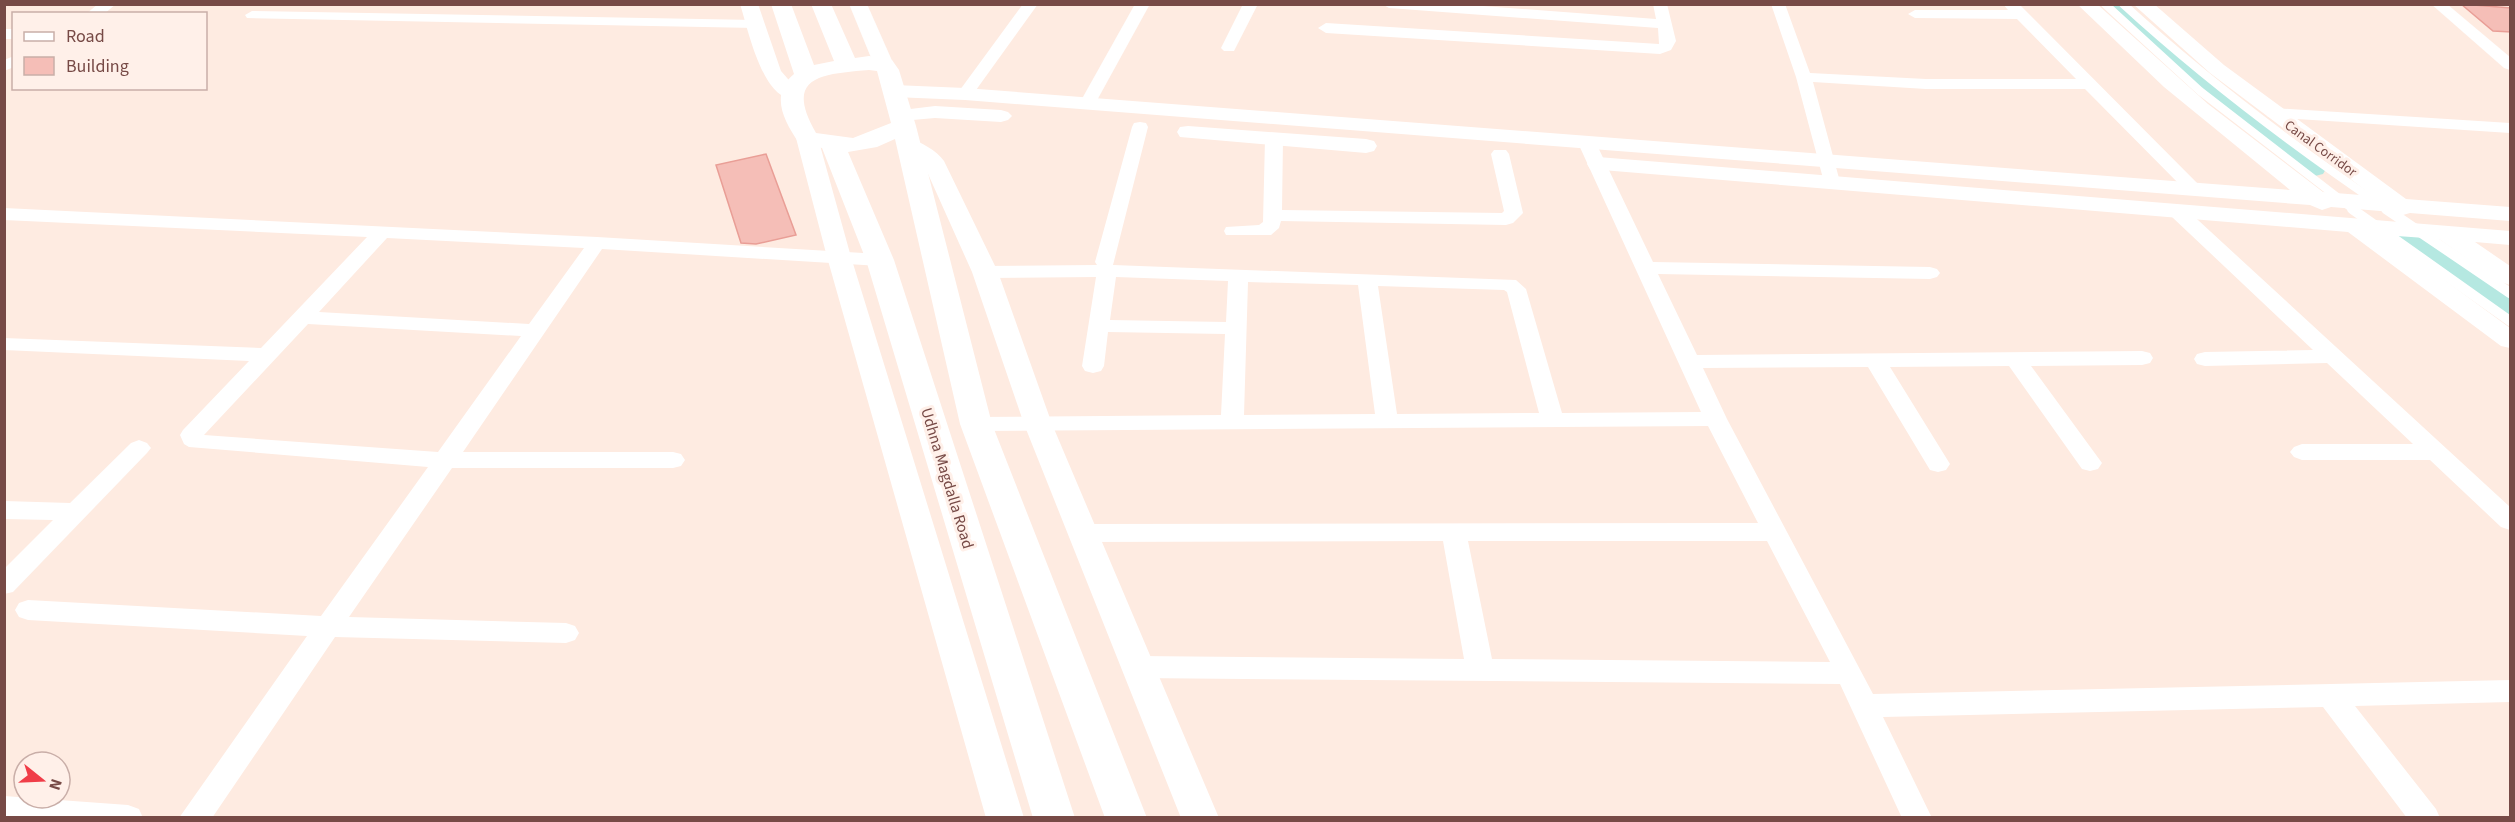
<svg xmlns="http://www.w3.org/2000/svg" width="2515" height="822" font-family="'Source Sans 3',sans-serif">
	<rect width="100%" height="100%" fill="#feebe1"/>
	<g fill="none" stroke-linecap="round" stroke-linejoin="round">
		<g fill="#b5e8e1" fill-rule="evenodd">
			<path d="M2104,4h20l94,82 105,78 3,5 -3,5 -8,2 -8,-2 -128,-100z"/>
			<path d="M2406,228l9,2 95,66v20l-9,-2 -104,-74 -3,-5 3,-5z"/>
		</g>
	</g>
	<g fill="#f5beb7" stroke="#e99e96" stroke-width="1.5">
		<path d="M2461,4l50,4v24l-18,-1z"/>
		<path d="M766,154l30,81 -40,9 -15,-1 -25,-78z"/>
	</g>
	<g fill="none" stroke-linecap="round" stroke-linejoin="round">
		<g stroke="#fff" stroke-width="8">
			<path d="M2105,4l95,87 154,119"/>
			<path d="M2123,4c83,76 172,143 265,206"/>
		</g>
		<g stroke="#fff" stroke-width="10">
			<path d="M2352,209l158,112"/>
			<path d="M2386,209l124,84"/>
		</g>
		<g fill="#fff" fill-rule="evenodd">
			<path d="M98,4h18l-12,10h-18z"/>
			<path d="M1023,4h15l-67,93h-12l-2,-3z"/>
			<path d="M1135,4h15l-55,100 -8,5 -6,-1 -2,-4z"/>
			<path d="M1243,4h15l-24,47h-10l-3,-3z"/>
			<path d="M1382,4h74l200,15 -3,-15h14l9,37 -5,9 -11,4 -334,-21 -8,-5 8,-5 333,21 -1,-16 -269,-20z"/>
			<path d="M1771,4h14l25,69 116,6h150l-59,-60 -102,-1 -7,-4 7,-4h93l-5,-6h16l185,186 -3,4h-12l-104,-105h-159l-113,-7 27,100 -3,4h-12l-29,-109z"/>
			<path d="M2431,4h16l63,53v13l-6,-2z"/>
			<path d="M252,11l504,9 7,4 -7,4 -509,-10 -2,-3z"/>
			<rect x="4" y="29" width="10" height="10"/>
			<path d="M14,56v11l-10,4v-11z"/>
			<path d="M2274,108l236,15v10l-242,-16 -2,-4 2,-4z"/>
			<path d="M1140,122l6,1 2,4 -35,138 403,15 10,9 36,124 139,-1 -123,-269 3,-4h12l3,4 57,119 277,5 7,2 3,4 -3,4 -7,2 -272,-5 39,81 445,-4 8,2 3,5 -3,5 -8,2 -111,1 71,97 -4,6 -8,2 -8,-2 -73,-103 -119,1 60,97 -4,6 -8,2 -8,-2 -62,-103 -165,1 24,51 146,275 637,-14v22l-155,4 81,103 4,9h-33l-84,-111 -440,10 49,101h-30l-62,-134 -702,-6 -10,-3 -4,-8 4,-8 10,-3 326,3 -21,-118 -360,1 -9,-3 -3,-6 3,-6 9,-3 675,-1 -50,-97 -732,5 -8,-2 -3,-5 3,-5 8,-2 245,-2 4,-81 -117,-2 -4,34 -3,5 -8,2 -8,-2 -3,-5 14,-89 -111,1 -7,-2 -3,-4 3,-4 7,-2 112,-1 -2,-3 37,-135 2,-4zM1116,277l112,4 -2,41 -116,-2zM1248,282l110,3 17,129 -131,1zM1378,286l126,4 3,2 32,121 -142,1zM1468,541h299l63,121 -338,-3z"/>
			<path d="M1274,134l6,1 3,4 -1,71 220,3 2,-2 -13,-57 3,-4h12l3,4 14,59 -10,10 -7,2 -225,-4 -2,7 -8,7h-45l-2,-4 2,-4 33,-2 4,-3 2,-83 3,-4z"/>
			<path d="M2179,207l7,2 324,298v23l-9,-3 -71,-67h-128l-8,-3 -4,-5 4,-5 8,-3h111l-86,-81 -122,3 -8,-2 -3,-5 3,-5 8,-2 108,-2 -141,-133 -2,-4 2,-4z"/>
			<path d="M4,208l593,29 283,17 7,2 3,4 -3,4 -7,2 -278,-17 -139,203h210l8,2 4,6 -4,6 -8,2h-221l-103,149 217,6 9,3 4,7 -4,7 -9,3 -231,-6 -123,181h-33l128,-182 -279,-16 -9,-3 -4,-7 4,-7 9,-3 293,16 107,-149 -239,-20 -5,-3 -4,-9 3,-5 66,-69 -245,-11v-12l257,10 106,-111 -363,-17zM387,238l197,10 -55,76 -210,-12zM308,324l213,12 -83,116 -234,-17z"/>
			<path d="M139,440l8,3 4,5 -4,5 -134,139 -9,2v-25l49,-49 -49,-1v-18l66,2 61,-60z"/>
			<path d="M4,796l124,9 11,4 4,9h-139z"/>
		</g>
		<g fill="#fff" fill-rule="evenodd">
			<path d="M740,4h18l23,67 20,23 -3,4c-34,9 -50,-69 -58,-94z"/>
			<path d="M849,4h18l27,61 -3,4h-14l-3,-4z"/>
			<path d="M2077,4h20l111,100 115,88 50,4 -163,-123 -77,-69h21l70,61 182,134 104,8v14l-100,-8 -7,2 -10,-3 -62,-5 -9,3 -12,-5 -1345,-105 -71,-3 -7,-2 -3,-4 3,-4 7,-2 71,3 1325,102 -126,-103z"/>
			<path d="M935,106l66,4 7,2 4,4 -4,4 -7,2 -66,-4 -34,3 -7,-2 -4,-4 4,-4z"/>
			<path d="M1188,126l178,13 8,2 3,5 -3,5 -8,2 -186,-16 -3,-5 3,-5z"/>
			<path d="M807,131l8,2 3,5 33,119 173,561h-38l-159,-561 -31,-119 3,-5z"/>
			<path d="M908,138c12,3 29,13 36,23l54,111 54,152 167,394h-38l-157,-394 -52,-152 -48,-107 -24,-15 -3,-5 3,-5z"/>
			<path d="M1598,157l912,74v14l-35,-3 35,24v19l-9,-3 -62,-43 -56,-4 127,93v20l-9,-2 -153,-114 -758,-63 -3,-5 3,-5z"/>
		</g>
		<path fill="#fff" fill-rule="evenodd" d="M771,4h20l23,61 20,-4 -23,-57h20l24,54 14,-2 23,4 7,10 17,56 76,298 155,394h-42l-145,-394 -65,-285 -18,8 -29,5 46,108 181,558h-42l-167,-558 -44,-112 -23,-5c-16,-23 -29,-49 -5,-69zM869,70l8,1 14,52 -38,15 -37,-5c-33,-57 6,-59 53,-63z"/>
	</g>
	<g text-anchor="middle" stroke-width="6" stroke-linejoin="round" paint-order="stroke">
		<g font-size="14" fill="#774a46" stroke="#fff0e9">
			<text transform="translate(2321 148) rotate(36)" y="5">Canal Corridor</text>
		</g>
		<g font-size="16" fill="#774a46" stroke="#fff0e9">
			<text transform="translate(948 478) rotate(73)" y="6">Udhna Magdalla Road</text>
		</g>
	</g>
	<rect width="2515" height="822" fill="none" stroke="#774a46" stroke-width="12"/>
	<rect x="12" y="12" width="195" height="78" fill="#fff0e9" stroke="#c9aea8" stroke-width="1.5"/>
	<rect x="24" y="32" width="30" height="9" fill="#ffffff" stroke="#c9aea8" stroke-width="1.5"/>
	<text x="66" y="42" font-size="18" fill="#774a46">Road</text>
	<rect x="24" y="57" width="30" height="18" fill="#f5beb7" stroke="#c9aea8" stroke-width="1.5"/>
	<text x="66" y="72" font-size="18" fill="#774a46">Building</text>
	<g transform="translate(42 780) rotate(108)"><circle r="28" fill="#fff0e9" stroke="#c9aea8" stroke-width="1.5"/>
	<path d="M0-4.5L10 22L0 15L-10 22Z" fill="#f03d48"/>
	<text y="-9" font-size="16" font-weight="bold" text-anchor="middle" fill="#774a46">N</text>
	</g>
</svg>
